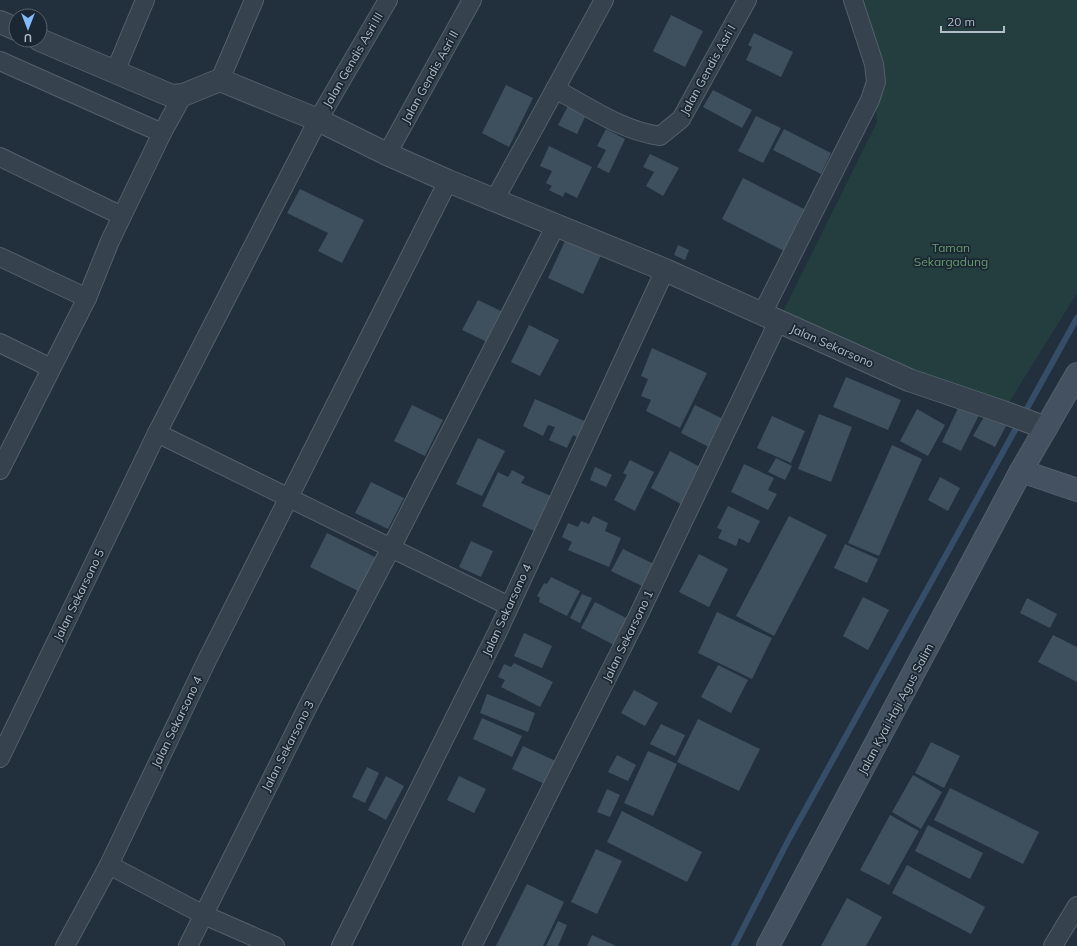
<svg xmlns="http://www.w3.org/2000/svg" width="1077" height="946" font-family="Mulish,sans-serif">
	<rect width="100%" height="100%" fill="#22303e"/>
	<path fill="#243e3f" d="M864,0h213v293l-74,119 -225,-90 99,-200z"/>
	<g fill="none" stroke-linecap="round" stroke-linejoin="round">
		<path stroke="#354d66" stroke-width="6" d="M734,946l55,-107 288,-521"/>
	</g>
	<g fill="#3e4f5d">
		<path d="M671,15l32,16 -18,36 -32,-16z"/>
		<path d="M754,33l39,19 -12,25 -35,-17 6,-13 -4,-2z"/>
		<path d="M506,85l27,13 -24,49 -27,-14z"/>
		<path d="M713,90l39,20 -10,18 -39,-21z"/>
		<path d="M568,106l18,9 -9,19 -19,-9z"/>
		<path d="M756,116l25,12 -18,35 -25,-12z"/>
		<path d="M606,129l19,10 -16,34 -12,-6 9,-17 -9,-4z"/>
		<path d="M784,129l47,24 -10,21 -48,-24z"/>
		<path d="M549,146l43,21 -15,31 -12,-6 -2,5 -14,-7 3,-4 -6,-3 6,-12 -12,-5z"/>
		<path d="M650,154l29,14 -16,28 -17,-10 8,-14 -11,-5z"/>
		<path d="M743,178l65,33 -22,41 -64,-33z"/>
		<path d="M300,189l64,31 -22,43 -24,-12 10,-18 -41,-20z"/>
		<path d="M566,239l35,16 -18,39 -35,-16z"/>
		<path d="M678,245l11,5 -4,10 -11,-5z"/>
		<path d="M478,300l25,12 -16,30 -25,-12z"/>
		<path d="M529,325l30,15 -19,36 -29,-14z"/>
		<path d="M652,348l55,25 -27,55 -34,-17 5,-11 -10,-4 7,-17 -7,-3z"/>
		<path d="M846,377l55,23 -13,30 -55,-23z"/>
		<path d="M535,399l54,24 -10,24 -5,-2 3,-8 -4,-2 -6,13 -18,-8 6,-13 -7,-2 -5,11 -20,-10z"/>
		<path d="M412,405l31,15 -18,36 -31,-15z"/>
		<path d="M695,405l32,16 -14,28 -32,-16z"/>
		<path d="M959,406l20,9 -18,36 -19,-9z"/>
		<path d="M917,409l28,16 -17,31 -28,-15z"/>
		<path d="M819,414l33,13 -21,55 -33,-13z"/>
		<path d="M985,415l21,11 -11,21 -22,-11z"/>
		<path d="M772,416l33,15 -14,32 -34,-15z"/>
		<path d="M478,438l27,13 -23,45 -26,-12z"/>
		<path d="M892,445l30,14 -43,97 -31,-13z"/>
		<path d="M670,451l32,17 -19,37 -32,-17z"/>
		<path d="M776,458l16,8 -7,14 -17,-8z"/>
		<path d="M630,460l24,12 -19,39 -21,-11 13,-25 -4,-2z"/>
		<path d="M744,464l30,14 -6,12 9,4 -9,16 -37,-18z"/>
		<path d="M595,467l17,8 -6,12 -16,-7z"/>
		<path d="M512,470l13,7 -4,6 30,13 -17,35 -52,-25 16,-34 10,5z"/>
		<path d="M940,477l20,11 -12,23 -20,-11z"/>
		<path d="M371,482l33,16 -16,31 -33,-16z"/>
		<path d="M728,506l32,15 -11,22 -10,-5 -3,8 -18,-8 4,-8 -5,-2z"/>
		<path d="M593,516l15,7 -3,8 16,7 -12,29 -41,-17 4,-8 -10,-5 6,-14 10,4 3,-6 8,3z"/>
		<path d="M789,516l38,19 -53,101 -38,-20z"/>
		<path d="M327,533l50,25 -17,34 -50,-25z"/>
		<path d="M471,541l22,10 -12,26 -22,-10z"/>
		<path d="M845,544l33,15 -11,24 -33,-15z"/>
		<path d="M623,549l31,15 -12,22 -31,-15z"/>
		<path d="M699,554l29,15 -19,38 -30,-15z"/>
		<path d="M551,577l29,14 -13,25 -28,-14 1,-4 -3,-2 7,-13 3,1z"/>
		<path d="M582,594l10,4 -12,25 -10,-5z"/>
		<path d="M863,597l26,13 -21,40 -25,-14z"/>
		<path d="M1027,598l30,16 -7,14 -30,-15z"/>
		<path d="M595,602l37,19 -14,26 -37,-19z"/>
		<path d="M717,612l55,26 -20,41 -54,-26z"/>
		<path d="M524,633l28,13 -10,22 -28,-12z"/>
		<path d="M1053,635l24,12v35l-39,-20z"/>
		<path d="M514,663l39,19 -13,25 -39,-20 4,-7 -7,-3 6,-13 7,3z"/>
		<path d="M718,665l30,15 -17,33 -30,-16z"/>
		<path d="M634,690l24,13 -13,23 -24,-13z"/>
		<path d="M487,694l48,19 -7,19 -48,-19z"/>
		<path d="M482,718l40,18 -10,21 -39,-18z"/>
		<path d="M698,719l62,30 -21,42 -62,-29z"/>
		<path d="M661,724l24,11 -10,21 -25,-12z"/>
		<path d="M931,742l29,14 -16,32 -29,-15z"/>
		<path d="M523,746l37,17 -11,23 -37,-17z"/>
		<path d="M648,751l29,13 -24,52 -29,-13z"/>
		<path d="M617,755l19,10 -8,16 -20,-9z"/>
		<path d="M367,767l12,6 -14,30 -13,-6z"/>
		<path d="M913,775l29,17 -21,37 -29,-17z"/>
		<path d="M386,776l18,10 -18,34 -18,-10z"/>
		<path d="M459,776l27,13 -12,24 -27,-13z"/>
		<path d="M950,788l89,44 -16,32 -89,-44z"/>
		<path d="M607,789l13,6 -10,22 -13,-5z"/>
		<path d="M622,811l80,41 -15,30 -80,-40z"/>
		<path d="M890,815l29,16 -30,54 -29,-15z"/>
		<path d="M928,825l55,28 -13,26 -55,-28z"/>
		<path d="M596,849l26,12 -25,53 -26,-12z"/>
		<path d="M907,865l78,42 -14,27 -79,-41z"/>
		<path d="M527,884l37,18 -21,44h-47z"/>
		<path d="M847,898l35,19 -16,29h-45z"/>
		<path d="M558,921l9,4 -9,21h-12z"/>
		<path d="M592,935l24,11h-29z"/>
	</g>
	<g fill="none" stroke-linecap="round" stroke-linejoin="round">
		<defs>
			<g id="minor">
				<path d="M388,0l-70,120 -161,313 352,173"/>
				<path d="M0,61l162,72"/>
				<path d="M115,72l30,-72"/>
				<path d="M220,80l34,-80"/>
				<path d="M555,89c34,18 67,42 105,47l21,-17 66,-119"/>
				<path d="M387,154l85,-154"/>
				<path d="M0,157l122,59"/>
				<path d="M495,199l109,-199"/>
				<path d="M0,257l87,41"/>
				<path d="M762,314l108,-214 6,-18 -2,-18 -21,-64"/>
				<path d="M0,343l51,25"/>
				<path d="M0,470l87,-172 23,-57 52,-108 21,-38"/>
				<path d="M0,758l157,-325"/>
				<path d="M109,865l95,50 71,31"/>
				<path d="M65,946l44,-81 98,-205 241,-479"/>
				<path d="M188,946l121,-242 82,-156 165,-323"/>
				<path d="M341,946l157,-315 167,-361"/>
				<path d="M472,946l167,-332 139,-292"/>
				<path d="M1053,946l24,-40"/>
			</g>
			<g id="tertiary">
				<path d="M0,22l16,7"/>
				<path d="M40,40l132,56 11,-1 37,-15 98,40 69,34 61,27 217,89 244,110 94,32 43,16"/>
			</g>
			<g id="secondary">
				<path d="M1021,471l56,19"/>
				<path d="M768,946l253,-475 56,-97"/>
			</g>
		</defs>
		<use href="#minor" stroke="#54606b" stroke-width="20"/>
		<use href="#tertiary" stroke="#54606b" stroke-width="24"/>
		<use href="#secondary" stroke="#54606b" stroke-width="24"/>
		<use href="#minor" stroke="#36424e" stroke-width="18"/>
		<use href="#tertiary" stroke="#36424e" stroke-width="22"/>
		<use href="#secondary" stroke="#445161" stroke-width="22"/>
	</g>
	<g text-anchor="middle" stroke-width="3.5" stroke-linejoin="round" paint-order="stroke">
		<g font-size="12" fill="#b2bdc9" stroke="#1b2732">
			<text transform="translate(353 60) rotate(-60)" y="4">Jalan Gendis Asri III</text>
			<text transform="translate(708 70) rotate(-61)" y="4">Jalan Gendis Asri I</text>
			<text transform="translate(430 77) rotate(-61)" y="4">Jalan Gendis Asri II</text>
			<text transform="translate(832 346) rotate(24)" y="4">Jalan Sekarsono</text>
			<text transform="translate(79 595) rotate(-64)" y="4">Jalan Sekarsono 5</text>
			<text transform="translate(507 610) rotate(-65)" y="4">Jalan Sekarsono 4</text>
			<text transform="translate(628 636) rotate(-64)" y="4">Jalan Sekarsono 1</text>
			<text transform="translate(896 709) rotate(-62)" y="4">Jalan Kyai Haji Agus Salim</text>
			<text transform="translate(177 722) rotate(-64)" y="4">Jalan Sekarsono 4</text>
			<text transform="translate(288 746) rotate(-63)" y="4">Jalan Sekarsono 3</text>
		</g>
		<g font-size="12" fill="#689b6f" stroke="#1b2732">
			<text x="951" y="252">Taman<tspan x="951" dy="14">Sekargadung</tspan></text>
		</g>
	</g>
	<g transform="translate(28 28) rotate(180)"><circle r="19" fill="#1b2732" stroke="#57636e"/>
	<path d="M0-3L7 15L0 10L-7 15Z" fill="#83bcfd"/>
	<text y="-6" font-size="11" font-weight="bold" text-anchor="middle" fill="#b2bdc9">U</text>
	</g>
	<path d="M941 26v6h63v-6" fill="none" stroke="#b2bdc9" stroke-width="2"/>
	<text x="947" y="26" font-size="12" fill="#b2bdc9" stroke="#1b2732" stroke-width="3" paint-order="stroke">20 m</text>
</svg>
